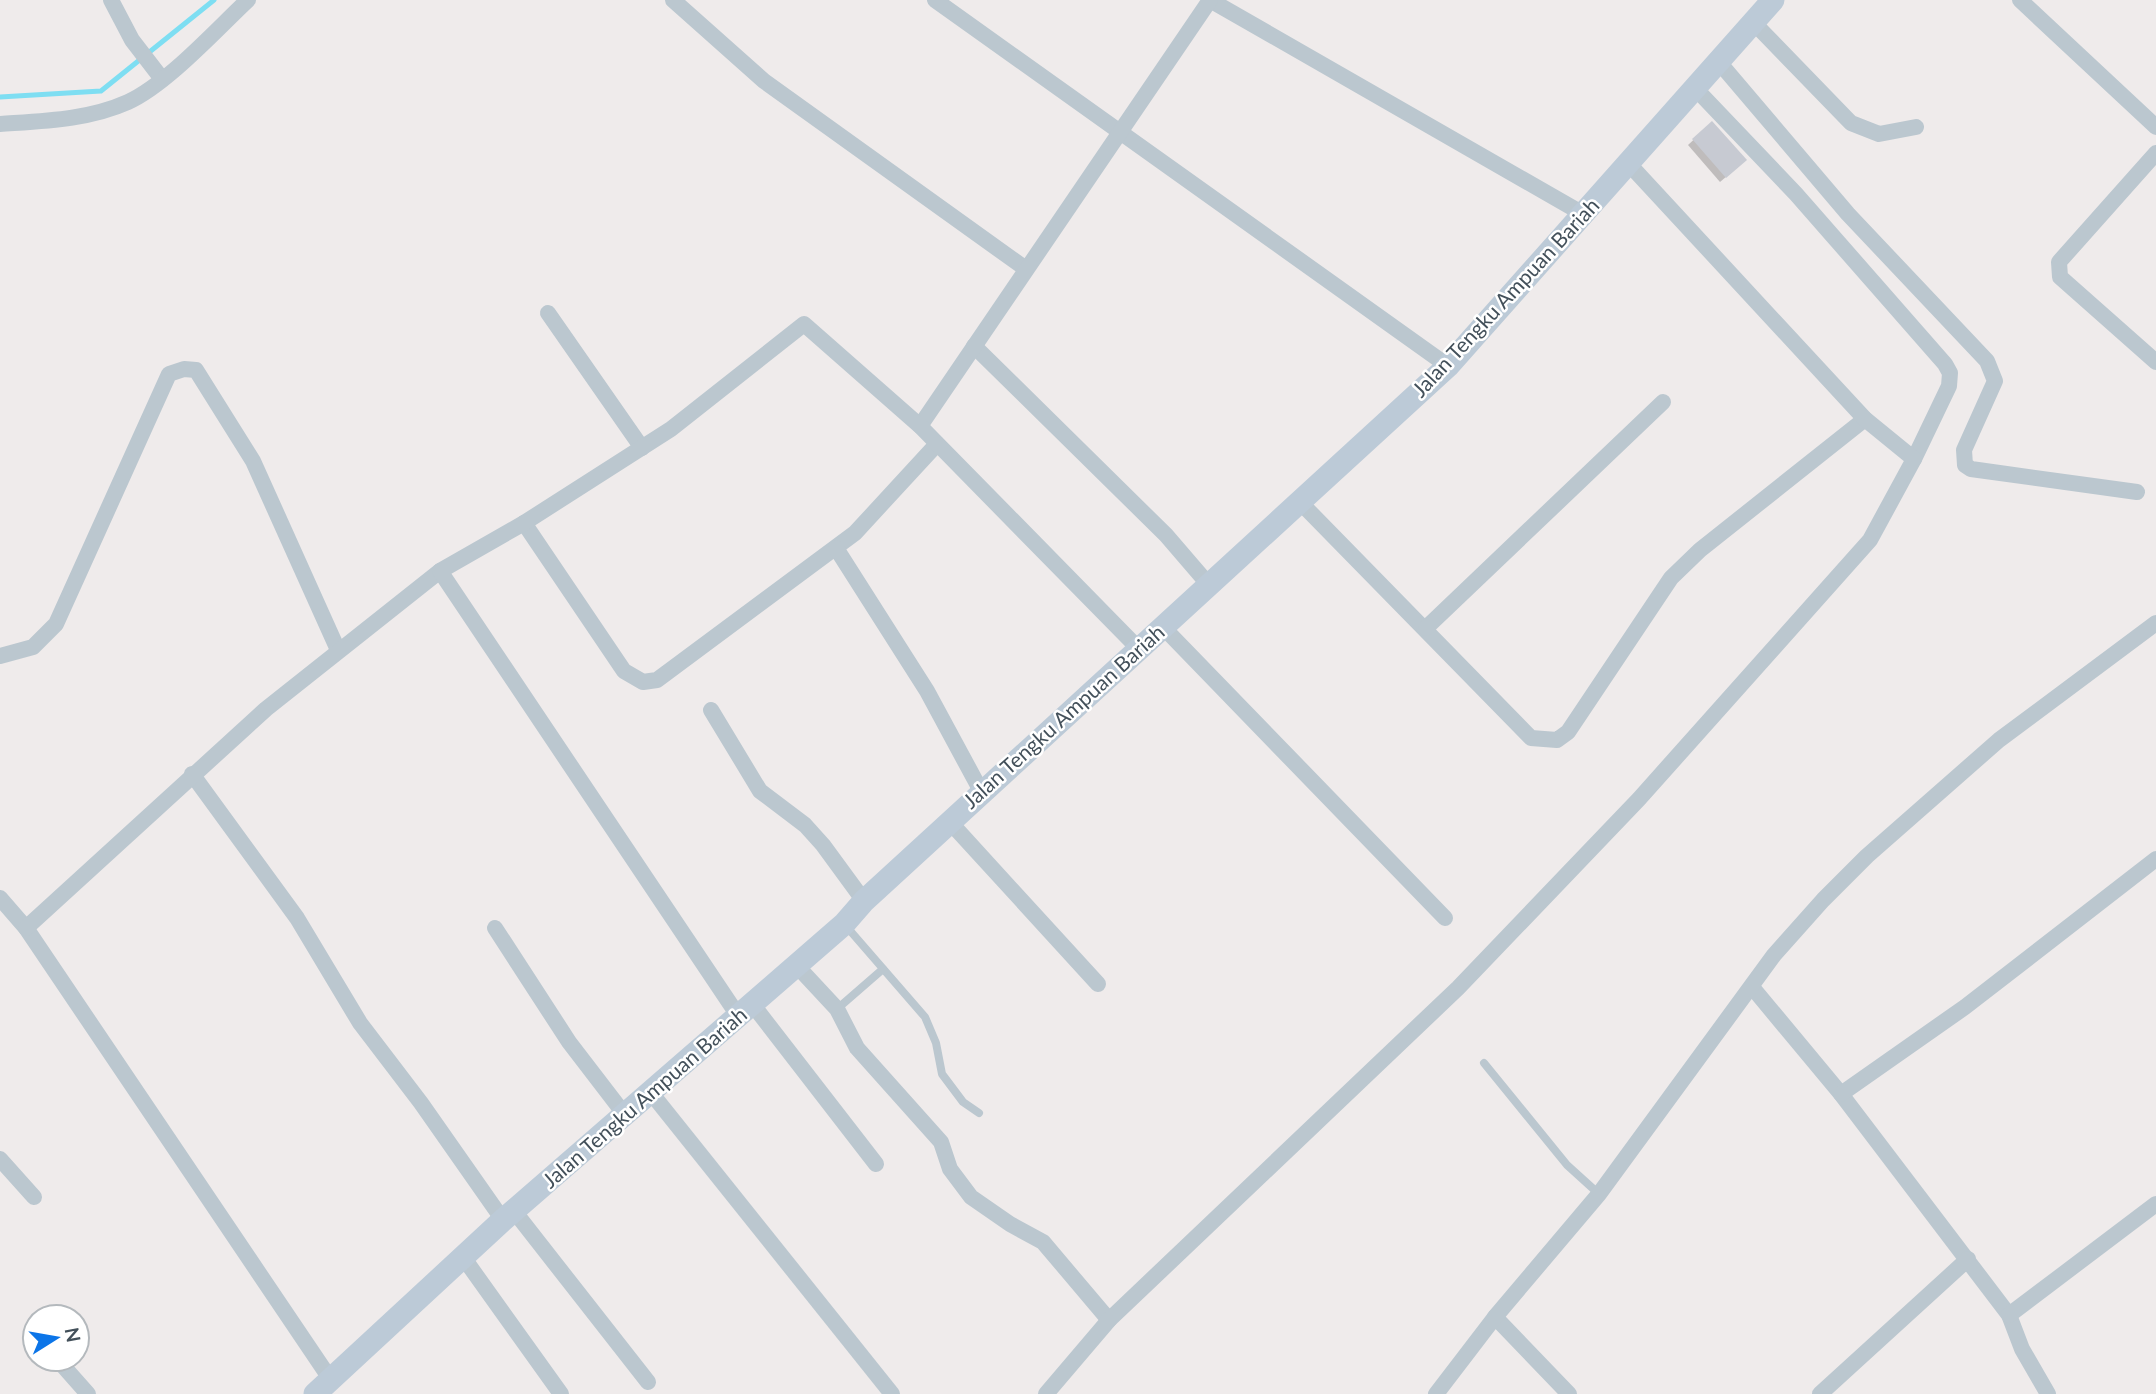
<svg xmlns="http://www.w3.org/2000/svg" width="2156" height="1394" font-family="Lato,sans-serif">
	<rect width="100%" height="100%" fill="#efebeb"/>
	<path fill="#0003" d="M1712,123l28,42 -20,17 -32,-37z"/>
	<g fill="none" stroke-linecap="round" stroke-linejoin="round">
		<path stroke="#7edef2" stroke-width="5" d="M0,97l101,-6 113,-91"/>
	</g>
	<path fill="#c7cad2" d="M1712,121l35,39 -21,18 -34,-39z"/>
	<g fill="none" stroke-linecap="round" stroke-linejoin="round">
		<g stroke="#bbc7cf" stroke-width="8">
			<path d="M846,926l79,91 11,26 6,31 21,28 16,11"/>
			<path d="M837,1009l46,-40"/>
			<path d="M1484,1063l83,102 32,29"/>
		</g>
		<g stroke="#bbc7cf" stroke-width="16">
			<path d="M111,0l21,40 30,39"/>
			<path d="M673,0l91,81 262,188"/>
			<path d="M935,0l513,366"/>
			<path d="M1210,0l375,215"/>
			<path d="M2020,0l136,127"/>
			<path d="M1753,22l98,101 28,11 37,-7"/>
			<path d="M1718,61l130,153 139,147 8,20 -31,69 1,15 6,4 166,23"/>
			<path d="M1694,87l102,107 149,170 5,9 -1,13 -35,73"/>
			<path d="M0,124c43,-3 88,-4 128,-22 38,-17 88,-72 120,-102"/>
			<path d="M2156,153l-97,109 1,15 96,85"/>
			<path d="M548,313l94,135"/>
			<path d="M974,346l192,189 43,50"/>
			<path d="M920,426l290,-426"/>
			<path d="M1299,501l232,237 26,2 11,-8 103,-154 29,-28 165,-131"/>
			<path d="M524,523l100,148 19,11 14,-2 198,-147 82,-89"/>
			<path d="M836,548l91,143 54,100"/>
			<path d="M1162,626l283,292"/>
			<path d="M1426,628l237,-226"/>
			<path d="M0,656l33,-9 23,-23 113,-250 15,-5 12,1 57,91 85,189"/>
			<path d="M711,710l49,81 45,34 18,20 41,56"/>
			<path d="M192,774l105,144 63,105 61,80 82,117"/>
			<path d="M949,821l149,163"/>
			<path d="M0,898l26,30 305,452"/>
			<path d="M26,928l240,-219 174,-138"/>
			<path d="M495,928l74,114 56,73"/>
			<path d="M797,966l40,43 20,39 84,94 9,27 21,28 39,27 33,18 66,78"/>
			<path d="M1752,987l89,107 168,221 13,34 26,45"/>
			<path d="M753,1005l123,159"/>
			<path d="M739,1017l-299,-446 84,-48 147,-94 133,-105 116,102 218,222"/>
			<path d="M652,1094l240,300"/>
			<path d="M1841,1094l124,-87 191,-148"/>
			<path d="M0,1159l34,38"/>
			<path d="M514,1211l134,171"/>
			<path d="M463,1257l98,137"/>
			<path d="M2009,1315l147,-111"/>
			<path d="M1495,1317l74,77"/>
			<path d="M57,1359l31,35"/>
			<path d="M1046,1394l63,-74 349,-332 181,-189 231,-259 44,-81 -49,-40 -236,-255"/>
			<path d="M1436,1394l59,-77 104,-123 175,-239 49,-55 44,-44 132,-116 157,-117"/>
			<path d="M1820,1394l148,-135"/>
		</g>
		<path stroke="#bccad7" stroke-width="23" d="M315,1394l188,-174 341,-296 20,-23 584,-535 325,-366"/>
	</g>
	<g text-anchor="middle" stroke-width="5" stroke-linejoin="round" paint-order="stroke">
		<g font-size="21" fill="#43505a" stroke="#fff">
			<text transform="translate(1506 298) rotate(-47)" y="7">Jalan Tengku Ampuan Bariah</text>
			<text transform="translate(1064 717) rotate(-42)" y="7">Jalan Tengku Ampuan Bariah</text>
			<text transform="translate(645 1098) rotate(-41)" y="7">Jalan Tengku Ampuan Bariah</text>
		</g>
	</g>
	<g transform="translate(56 1338) rotate(79)"><circle r="33" fill="#ffffff" stroke="#b4b9bd" stroke-width="2"/>
	<path d="M0-5L12 26L0 18L-12 26Z" fill="#0c75e8"/>
	<text y="-10" font-size="19" font-weight="bold" text-anchor="middle" fill="#43505a">N</text>
	</g>
</svg>
